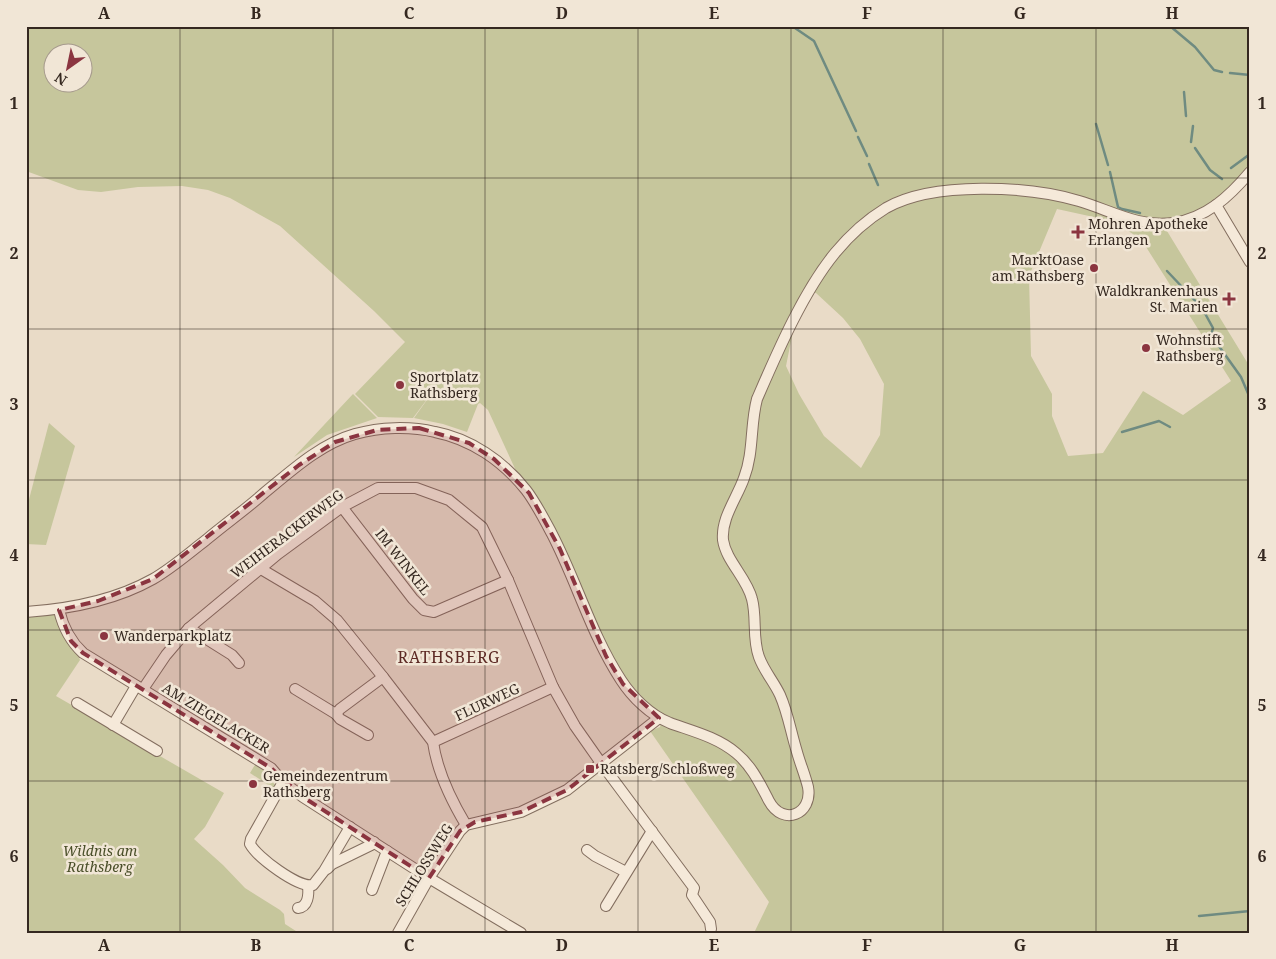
<svg xmlns="http://www.w3.org/2000/svg" width="1276" height="959" font-family="'Noto Serif',serif">
	<rect width="100%" height="100%" fill="#e9dbc7"/>
	<g fill="#c6c69c" fill-rule="evenodd">
		<path d="M26,26h1224v151l-67,48 -16,6 83,136v566h-496l15,-31 -119,-171 10,-4 3,-13c-17,-11 -32,-28 -43,-45l-103,-196 -29,-63 -8,-7 -2,1 -11,28 -24,-8 -29,-6 20,-28 -21,28 -35,-1 -23,-23 50,-52 -31,-31 -94,-85 -50,-28 -22,-8 -26,-4 -44,1 -37,5 -23,-2 -52,-19zM52,52h30v30h-30zM1057,209l55,12 29,18 90,142 -48,34 -40,-24 -40,62 -35,3 -16,-40v-22l-21,-38 -2,-80zM814,293h2l27,25 17,21 24,45 -4,51 -19,33 -37,-32 -25,-42 -13,-28 7,-35z"/>
		<path d="M353,394l24,24 -50,17 -33,22z"/>
		<path d="M49,423l26,23 -29,99 -20,-1v-33z"/>
		<path d="M59,610l21,50 -24,36 168,97 -19,34 -11,12 29,26 22,23 35,22 4,4 1,10 14,9h-273v-321z"/>
		<path d="M256,763l15,10v7l5,6 -7,13 -7,-3 5,-12 -17,-11z"/>
	</g>
	<g fill="none" stroke-linecap="round" stroke-linejoin="round">
		<g stroke="#6f8b81" stroke-width="2.5">
			<path d="M792,26l22,15 42,90"/>
			<path d="M1170,26l25,21 19,23 8,2"/>
			<path d="M1230,73l20,2"/>
			<path d="M1184,92l2,24"/>
			<path d="M1096,124l12,41"/>
			<path d="M858,137l9,19"/>
			<path d="M1191,142l2,-16"/>
			<path d="M1195,148l15,22 12,9"/>
			<path d="M869,164l9,21"/>
			<path d="M1231,168l19,-14"/>
			<path d="M1110,172l8,35 4,2 18,4"/>
			<path d="M1167,271l35,37 11,20 -2,7 30,42 9,21"/>
			<path d="M1122,432l37,-11 11,6"/>
			<path d="M1199,916l51,-5"/>
		</g>
		<defs>
			<g id="minor">
				<path d="M1216,205l34,57"/>
				<path d="M342,507l71,92 11,11 10,2 74,-32"/>
				<path d="M261,569l54,32 22,19 46,57 50,65c4,29 18,58 33,83"/>
				<path d="M59,610c4,17 11,31 24,43l188,115 12,14 20,15 126,81 92,55"/>
				<path d="M26,612c44,-3 88,-11 127,-33 19,-11 36,-26 53,-39 19,-16 39,-30 57,-46 28,-23 57,-50 92,-60 25,-7 55,-8 80,-2 36,7 68,29 91,58 10,13 18,29 26,44 25,48 39,100 69,146 11,17 29,35 49,43 22,8 47,14 66,30 16,13 24,31 33,48 14,26 44,13 39,-14 -3,-12 -8,-24 -11,-35 -6,-19 -9,-39 -17,-57 -6,-13 -16,-24 -21,-38 -7,-19 -2,-39 -7,-58 -5,-21 -26,-38 -29,-59 -2,-22 14,-42 21,-62 10,-26 6,-53 13,-79 20,-46 46,-107 78,-146 14,-17 33,-34 51,-45 47,-27 143,-22 193,-7 31,9 60,27 94,22 33,-5 56,-26 77,-51"/>
				<path d="M189,628l43,27 7,8"/>
				<path d="M143,689l23,-34 23,-27 89,-74 64,-47 36,-19h38l33,12 33,27 26,53 45,107 22,39 26,37 93,125 -2,7 18,27 1,7"/>
				<path d="M295,689l41,25 4,-5 43,-32"/>
				<path d="M77,703l80,48"/>
				<path d="M336,714l4,5 28,16"/>
				<path d="M113,725l23,-39"/>
				<path d="M433,742l120,-55"/>
				<path d="M283,782l-32,57 -1,5c7,13 48,44 63,41l11,-14 26,-44"/>
				<path d="M587,850l8,6 31,16"/>
				<path d="M327,869l5,-5 39,-19 3,-3"/>
				<path d="M372,890l15,-39"/>
				<path d="M606,906l46,-75"/>
				<path d="M298,908c10,-1 11,-13 10,-22"/>
				<path d="M398,933l31,-55 31,-47 6,-6 55,-13 46,-22 92,-72"/>
			</g>
		</defs>
		<use href="#minor" stroke="#836e5f" stroke-width="12"/>
		<use href="#minor" stroke="#f5e9d9" stroke-width="10"/>
	</g>
	<path fill="#8b3540" fill-opacity="0.2" stroke="#8b3540" stroke-width="4" stroke-dasharray="10 6" stroke-linejoin="round" d="M419,428l50,15 25,16 35,34 31,56 46,107 17,28 36,34 -92,72 -46,22 -46,10 -15,9 -31,47 -126,-81 -32,-29 -188,-115 -12,-12 -12,-31 39,-9 55,-22 146,-114 36,-23 42,-12z"/>
	<path fill="none" stroke="#352820" stroke-width="1" stroke-opacity="0.55" d="M180,26v907M333,26v907M485,26v907M638,26v907M791,26v907M943,26v907M1096,26v907M26,178h1224M26,329h1224M26,480h1224M26,630h1224M26,781h1224"/>
	<g fill="#8b3540" stroke="#f1e6d6" stroke-width="2">
		<path d="M1075.5 224.5h5v5h5v5h-5v5h-5v-5h-5v-5h5z"/>
		<circle cx="1094" cy="268" r="5"/>
		<path d="M1226.5 291.5h5v5h5v5h-5v5h-5v-5h-5v-5h5z"/>
		<circle cx="1146" cy="348" r="5"/>
		<circle cx="400" cy="385" r="5"/>
		<circle cx="104" cy="636" r="5"/>
		<rect x="585" y="764" width="10" height="10" rx="2.5"/>
		<circle cx="253" cy="784" r="5"/>
	</g>
	<g text-anchor="middle" stroke-width="5" stroke-linejoin="round" paint-order="stroke">
		<g font-size="14" fill="#352820" stroke="#f1e6d6" text-anchor="start">
			<text x="1088" y="229">Mohren Apotheke<tspan x="1088" dy="16">Erlangen</tspan></text>
			<text x="1084" y="265" text-anchor="end">MarktOase<tspan x="1084" dy="16">am Rathsberg</tspan></text>
			<text x="1218" y="296" text-anchor="end">Waldkrankenhaus<tspan x="1218" dy="16">St. Marien</tspan></text>
			<text x="1156" y="345">Wohnstift<tspan x="1156" dy="16">Rathsberg</tspan></text>
			<text x="410" y="382">Sportplatz<tspan x="410" dy="16">Rathsberg</tspan></text>
			<text x="114" y="641">Wanderparkplatz</text>
			<text x="600" y="774">Ratsberg/Schloßweg</text>
			<text x="263" y="781">Gemeindezentrum<tspan x="263" dy="16">Rathsberg</tspan></text>
		</g>
		<g font-size="14" fill="#352820" stroke="#f1e6d6">
			<text transform="translate(287 534) rotate(-37)" y="5">WEIHERACKERWEG</text>
			<text transform="translate(403 562) rotate(52)" y="5">IM WINKEL</text>
			<text transform="translate(487 702) rotate(-25)" y="5">FLURWEG</text>
			<text transform="translate(216 718) rotate(31)" y="5">AM ZIEGELACKER</text>
			<text transform="translate(424 865) rotate(-58)" y="5">SCHLOSSWEG</text>
		</g>
		<g font-size="14" font-style="italic" fill="#4a4f29" stroke="#f1e6d6">
			<text x="100" y="856">Wildnis am<tspan x="100" dy="16">Rathsberg</tspan></text>
		</g>
		<g font-size="16" letter-spacing="1" fill="#5d2a25" stroke="#f1e6d6">
			<text x="449" y="663">RATHSBERG</text>
		</g>
	</g>
	<rect width="1276" height="959" fill="none" stroke="#f1e6d6" stroke-width="55"/>
	<g transform="translate(68 68) rotate(213)"><circle r="24" fill="#f1e6d6" stroke="#a69a8d"/>
	<path d="M0-4L9 19L0 12L-9 19Z" fill="#8b3540"/>
	<text y="-8" font-size="14" font-weight="bold" text-anchor="middle" fill="#352820">N</text>
	</g>
	<rect x="28" y="28" width="1220" height="904" fill="none" stroke="#352820" stroke-width="2"/>
	<g font-size="16" text-anchor="middle" font-weight="bold" fill="#352820">
		<text x="104" y="19">A</text>
		<text x="256" y="19">B</text>
		<text x="409" y="19">C</text>
		<text x="562" y="19">D</text>
		<text x="714" y="19">E</text>
		<text x="867" y="19">F</text>
		<text x="1020" y="19">G</text>
		<text x="1172" y="19">H</text>
		<text x="14" y="109">1</text>
		<text x="1262" y="109">1</text>
		<text x="14" y="259">2</text>
		<text x="1262" y="259">2</text>
		<text x="14" y="410">3</text>
		<text x="1262" y="410">3</text>
		<text x="14" y="561">4</text>
		<text x="1262" y="561">4</text>
		<text x="14" y="711">5</text>
		<text x="1262" y="711">5</text>
		<text x="14" y="862">6</text>
		<text x="1262" y="862">6</text>
		<text x="104" y="951">A</text>
		<text x="256" y="951">B</text>
		<text x="409" y="951">C</text>
		<text x="562" y="951">D</text>
		<text x="714" y="951">E</text>
		<text x="867" y="951">F</text>
		<text x="1020" y="951">G</text>
		<text x="1172" y="951">H</text>
	</g>
</svg>
